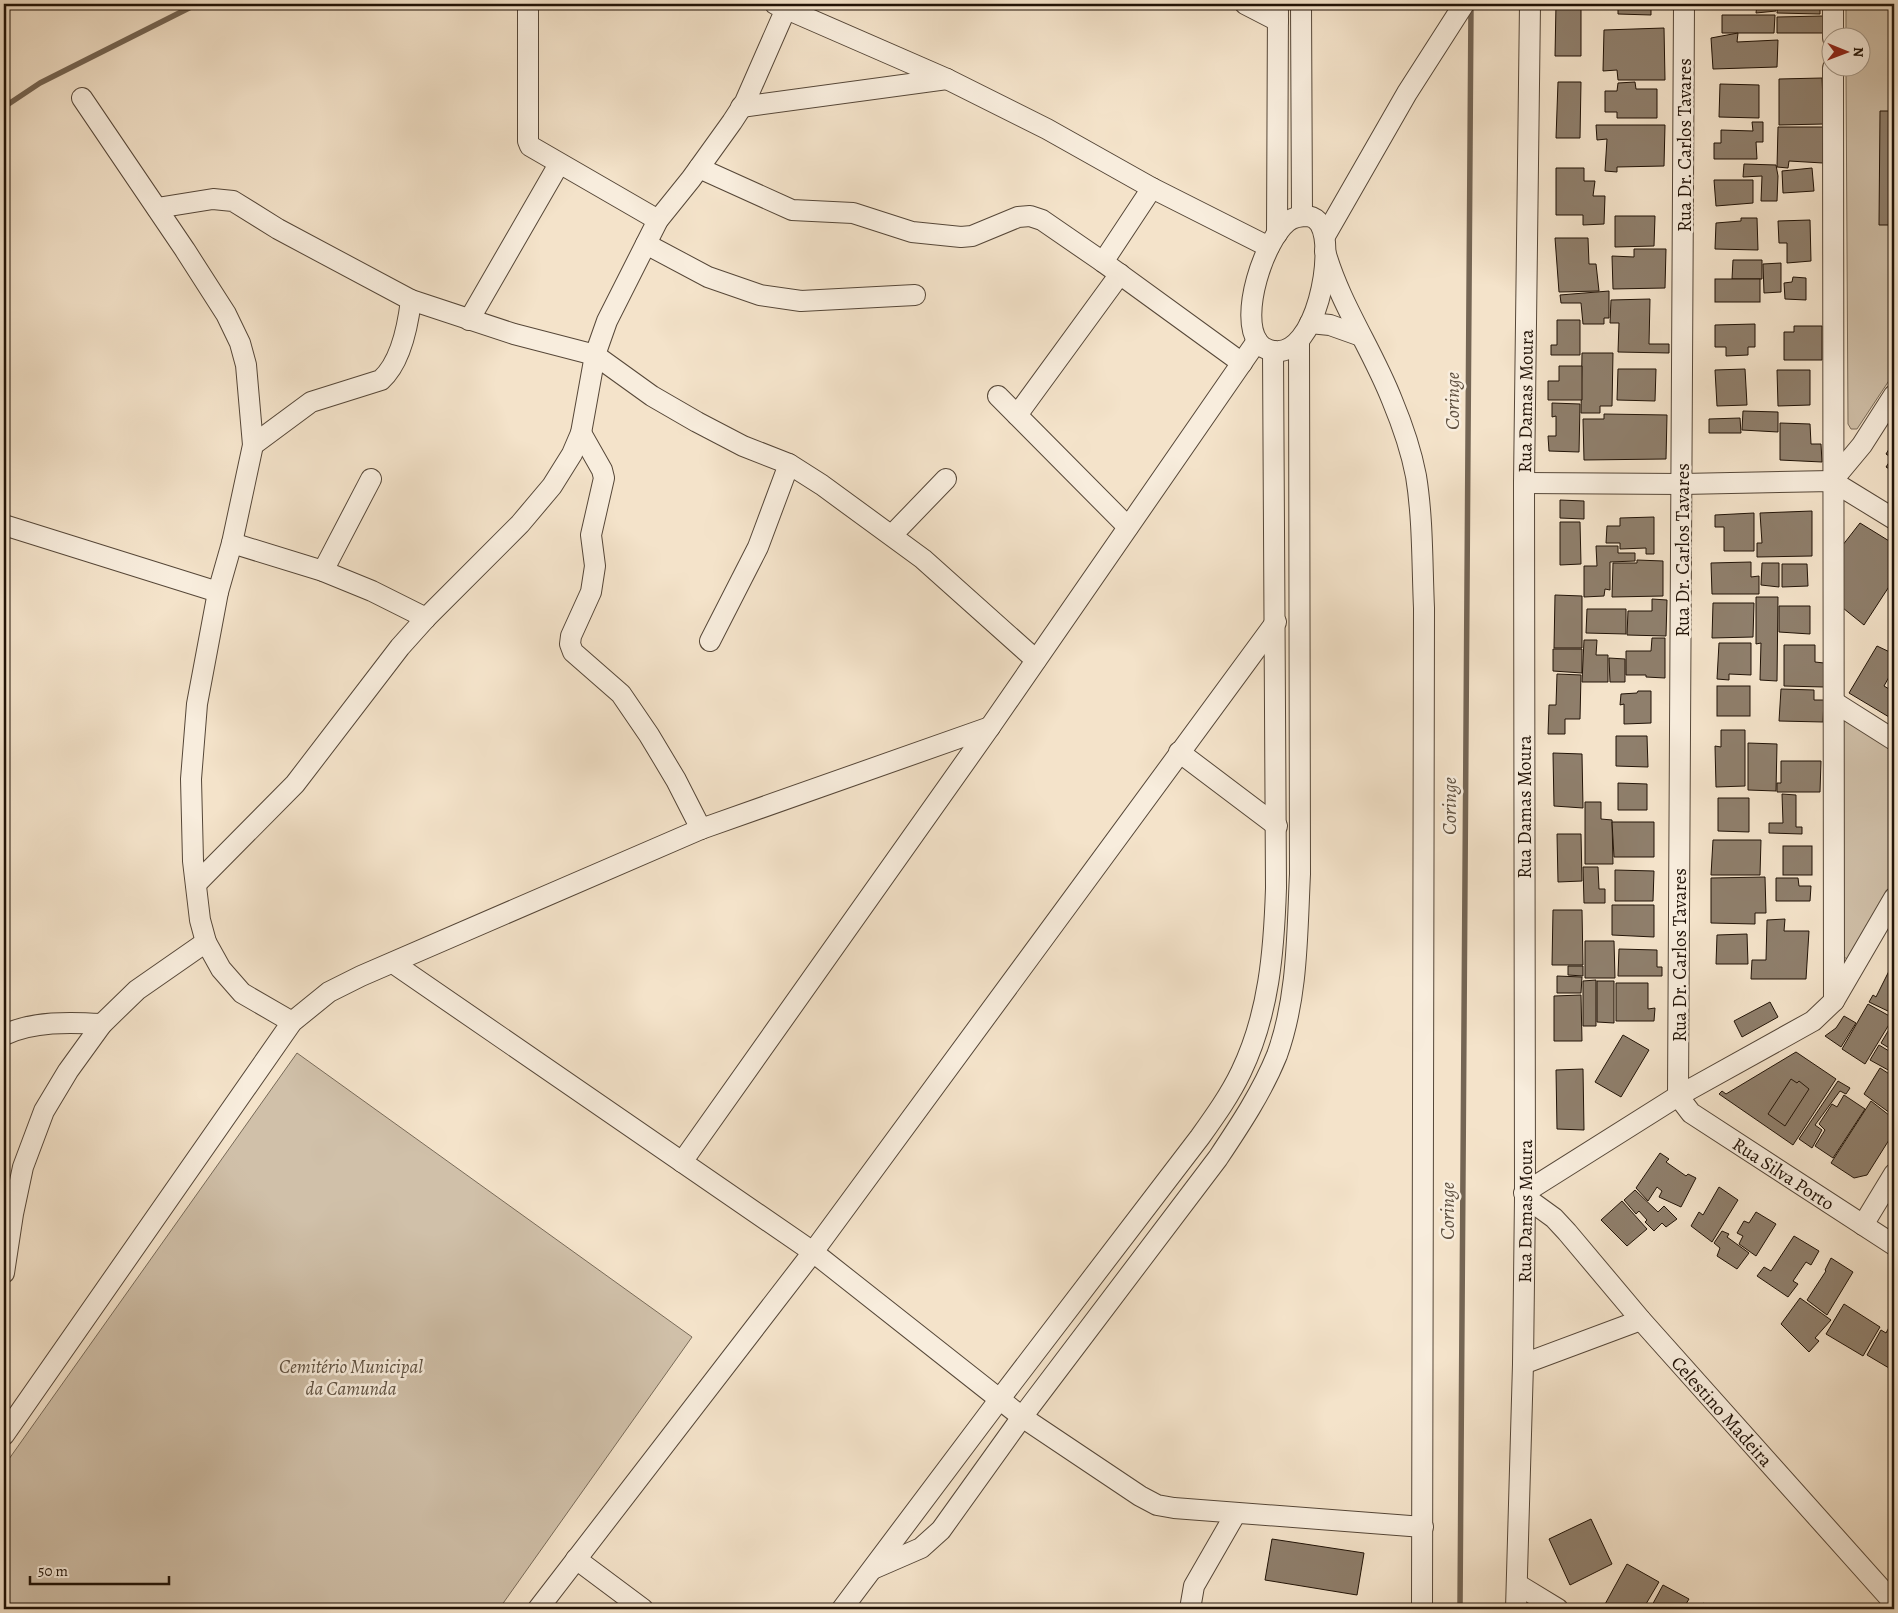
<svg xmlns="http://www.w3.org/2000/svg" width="1898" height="1613" font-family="Alegreya,serif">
	<rect width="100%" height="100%" fill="#f4e3ca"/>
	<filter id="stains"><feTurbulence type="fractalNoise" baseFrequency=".004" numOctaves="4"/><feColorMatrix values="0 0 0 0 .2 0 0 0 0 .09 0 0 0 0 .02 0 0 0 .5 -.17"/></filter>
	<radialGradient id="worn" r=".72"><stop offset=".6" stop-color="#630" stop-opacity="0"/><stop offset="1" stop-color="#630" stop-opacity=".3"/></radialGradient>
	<g fill="#d0c0a9" stroke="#786a58">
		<path d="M1846,4h48v369l-37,56h-6l-3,-5 -2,-356h14v-30l-14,-1z"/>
		<path d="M1843,721l12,2 39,27v138l-38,68 -9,3 -6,-4z"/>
		<path d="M297,1053l395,284 -193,272h-495v-143z"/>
	</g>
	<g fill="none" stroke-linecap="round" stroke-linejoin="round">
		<g stroke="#746554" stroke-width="5.5">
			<path d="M4,107l36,-24 157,-79"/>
			<path d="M1460,1609l11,-1605"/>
		</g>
	</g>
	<g fill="#8f7f6c" stroke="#211307">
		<path d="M1556,4h25v52h-26z"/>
		<path d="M1618,4h33v11l-33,-1z"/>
		<path d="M1757,4h19v7l-20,2z"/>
		<path d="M1778,4h42v10l-43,-1z"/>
		<path d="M1722,15h53l-1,18h-52z"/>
		<path d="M1823,16v17h-46v-16z"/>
		<path d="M1664,28l1,52h-47l-1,-10 -14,1 1,-41z"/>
		<path d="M1738,33l-1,9 41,-2 -1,27 -64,2 -2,-31z"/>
		<path d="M1822,78l2,46 -45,1v-46z"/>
		<path d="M1558,82h23l-1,56h-24z"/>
		<path d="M1635,82l1,7h21v29h-40v-6h-12v-21h12l1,-8z"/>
		<path d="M1720,84l39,1v33l-40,-1z"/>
		<path d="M1880,111h14v114h-15z"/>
		<path d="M1752,122h11v20h-7l1,17h-43v-16h7v-13l32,1z"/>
		<path d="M1596,125h69l-1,41 -47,1v5l-12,-1 2,-32 -10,1z"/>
		<path d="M1778,127h45v36l-34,-2 -1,7 -11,-1z"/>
		<path d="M1744,164l32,1 2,11 -1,25h-16l1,-25 -19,1z"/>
		<path d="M1556,168h28v13h11l-2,15h12l-1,28 -21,1v-10h-27z"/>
		<path d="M1812,168l2,23 -31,2 -1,-22z"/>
		<path d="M1714,180h39v23l-37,3z"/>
		<path d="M1615,216h40l-1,30 -39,1z"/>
		<path d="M1741,218h16l1,32 -43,-1 1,-26 25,-2z"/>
		<path d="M1810,220l1,41 -24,2v-20h-8l-1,-22z"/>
		<path d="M1555,238h33l1,26h7l3,27 -40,1z"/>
		<path d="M1634,249h32l-1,39 -52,1 -1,-33 22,1z"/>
		<path d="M1733,260h29v19h-30z"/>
		<path d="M1781,263v29l-17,1 -1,-29z"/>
		<path d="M1793,277l13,1v22l-21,-1 -1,-16 8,-1z"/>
		<rect x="1715" y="279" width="45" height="23"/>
		<path d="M1609,291v27h-5v6h-21l-2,-21h-20l-1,-8z"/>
		<path d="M1650,299l-1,45h20v9l-51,-1 1,-29h-9l1,-23z"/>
		<path d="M1557,320h23v35h-29v-10h6z"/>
		<path d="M1755,324v23h-7v8l-22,1v-9h-11v-22z"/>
		<path d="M1794,326h28v34h-38v-28h10z"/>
		<path d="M1582,353h31l-1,53h-12v7h-19z"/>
		<path d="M1559,366h23v34h-34v-19h11z"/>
		<path d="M1618,369h38l-1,32 -38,-1z"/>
		<path d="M1745,369l2,36 -30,1 -2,-36z"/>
		<path d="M1777,370h33v35l-32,1z"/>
		<path d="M1552,403l28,1 -1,48 -30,-1 -1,-15h8v-20l-4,1z"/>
		<path d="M1743,411l35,1v20l-36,-2z"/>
		<path d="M1604,414l63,1 -1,44 -82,1 -1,-41h21z"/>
		<path d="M1740,418l1,15h-32v-14z"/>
		<path d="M1780,423l30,1 1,20h10l1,18 -42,-2z"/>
		<path d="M1894,441v31l-8,-5 6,-9 -6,-4z"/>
		<path d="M1560,500l24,1v18l-24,-1z"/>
		<path d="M1812,511v45l-55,1v-14h5l-2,-30z"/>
		<path d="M1754,513v38h-30v-24h-9v-12z"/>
		<path d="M1654,517v37h-8v-6l-26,1v-6h-14l1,-17h13v-8z"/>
		<path d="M1560,522h20l1,42 -21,1z"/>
		<path d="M1860,523l34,21v35l-30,46 -21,-17 -1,-62z"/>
		<path d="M1596,546h22v7h17v8l-25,1v28l-5,-1 -1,7 -20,1v-31h13z"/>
		<path d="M1637,560l26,1v35l-51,1 1,-34h24z"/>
		<path d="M1751,562v15l8,-1v18h-47l-1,-31z"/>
		<path d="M1762,563h17v24l-18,-2z"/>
		<path d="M1782,564h25l1,22 -26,1z"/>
		<path d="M1555,595l27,1v52h-28z"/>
		<path d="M1756,597h22l-1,84 -17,-1 1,-37 -5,1z"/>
		<path d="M1652,599l15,1 -1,36 -39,-1 1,-24h24z"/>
		<path d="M1713,603h41l-1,34 -41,1z"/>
		<path d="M1779,606h31v28l-31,-2z"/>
		<path d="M1587,609h39v25l-40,-1z"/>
		<path d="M1652,638h13v40l-19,-1v-2h-20v-24h25z"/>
		<path d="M1584,640h13l-1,15h12v27h-26z"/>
		<path d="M1719,643h32v32l-22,-1v6l-12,-1z"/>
		<path d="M1784,645h31v17l9,1v24l-40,-1z"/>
		<path d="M1877,646l17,8v14l-10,18 10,6v16l-5,9 -40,-24z"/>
		<path d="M1553,649h29v24l-29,-2z"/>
		<path d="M1609,658l16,1v23h-15z"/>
		<path d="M1557,674l24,1 -1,44h-15v15h-17l1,-29h7z"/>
		<rect x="1717" y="686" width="33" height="30"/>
		<path d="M1781,689l33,1v10h10l-1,22 -44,-1z"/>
		<path d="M1638,691h13v32l-27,1v-20l-4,1 1,-11 16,-1z"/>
		<path d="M1721,730h24v56l-29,1 -1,-41 6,1z"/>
		<path d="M1616,736h31l1,31 -32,-1z"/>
		<path d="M1748,743l29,1 -1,47 -28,-1z"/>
		<path d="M1553,753l29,1 1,54 -29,-2z"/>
		<path d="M1781,761h40l-1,31h-43v-9h4z"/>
		<path d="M1618,783l29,1v26h-29z"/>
		<path d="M1782,794l14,1v32h6v7l-33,-1v-10h14z"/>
		<path d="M1718,798h31v34l-31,-1z"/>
		<path d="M1585,802h16v17l11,1 1,44h-28z"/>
		<path d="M1612,822h42v35h-40z"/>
		<path d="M1557,834h24l1,47 -24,1z"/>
		<path d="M1713,840h48l-1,35h-49z"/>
		<rect x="1783" y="846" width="29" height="29"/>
		<path d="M1583,867h15l1,22h6v14h-21z"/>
		<path d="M1615,870l39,1 -1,30h-38z"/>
		<path d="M1765,877l1,36h-11v11l-44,-1v-45z"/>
		<path d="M1776,878h22l1,8h12l-1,15h-34z"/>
		<path d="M1612,905h42v32l-42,-2z"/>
		<path d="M1553,910h29l1,55h-31z"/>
		<path d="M1785,919l-1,12h25l-3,48h-55l1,-19h14l1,-40z"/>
		<path d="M1747,934l1,30h-32l1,-29z"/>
		<path d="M1585,941h29l1,37h-30z"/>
		<path d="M1619,949l38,1v17h5v9h-44z"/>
		<path d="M1894,961v50l-2,2 -23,-11 4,-7 3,2z"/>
		<path d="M1568,966h15v10l-15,-1z"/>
		<path d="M1557,976l25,1 -1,16h-24z"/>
		<path d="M1596,980v46h-13v-45z"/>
		<path d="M1597,981h17v42l-17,-1z"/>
		<path d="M1616,983h32v26l7,-1 -1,13h-38z"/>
		<path d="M1581,995l1,46h-28v-45z"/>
		<path d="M1770,1002l8,15 -36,20 -8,-16z"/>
		<path d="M1868,1004l25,14 -28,46 -23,-15z"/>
		<path d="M1844,1016l12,7 -15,24 -16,-11 11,-8z"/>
		<path d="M1894,1021v30l-13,-8z"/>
		<path d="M1623,1035l26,15 -28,47 -26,-15z"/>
		<path d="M1879,1045l15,9v11l-4,6 -20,-11z"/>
		<path d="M1796,1052l40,27 -43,66 -74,-51 3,-3 4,3z"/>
		<path d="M1880,1068l14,9v39l-30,-22z"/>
		<path d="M1583,1069l1,61 -27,-1 -1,-59z"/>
		<path d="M1791,1079l6,4 2,-2 10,8 -24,37 -17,-12z"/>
		<path d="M1838,1081l12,7 -4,6 -6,-3 -25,34 7,5 -10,18 -13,-9z"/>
		<path d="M1844,1095l21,14 -32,49 -18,-12 10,-16 -6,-6 13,-20 5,3z"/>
		<path d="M1871,1101l23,18v13l-27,43 -13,3 -23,-15z"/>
		<path d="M1660,1153l9,6 -3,3 20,14 2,-2 8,4 -15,29 -22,-10 3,-6 -5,-4 -9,14 -12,-13z"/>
		<path d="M1719,1187l19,13 -26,42 -21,-16 8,-14 4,3z"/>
		<path d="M1635,1190l23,22 6,-6 13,13 -11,8 -4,-4 -8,8 -9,-9 2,-2 -8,-9 -3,3 -12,-14z"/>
		<path d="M1622,1201l25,28 -20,17 -26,-26z"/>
		<path d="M1756,1212l20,12 -20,32 -17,-12 4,-8 -6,-3 7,-12 5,2z"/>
		<path d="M1722,1231l7,3 -2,3 22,16 -12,16 -20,-13 3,-8 -6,-5z"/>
		<path d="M1794,1236l25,15 -8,14 -5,-3 -13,19 5,3 -10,13 -31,-21 7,-9 7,4z"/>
		<path d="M1831,1258l22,14 -26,43 -20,-15 19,-29 -1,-1z"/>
		<path d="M1800,1298l31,22 -16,18 4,3 -10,11 -28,-28z"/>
		<path d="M1844,1304l36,23 -17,29 -37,-22z"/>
		<path d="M1894,1318v53l-27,-16 14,-25 5,3z"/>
		<path d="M1591,1519l21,45 -42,21 -21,-46z"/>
		<path d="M1272,1539l92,14 -7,42 -92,-15z"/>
		<path d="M1627,1564l32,18 -16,27h-33l-6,-3z"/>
		<path d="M1663,1585l26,14 -6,10h-33z"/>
		<path d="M1703,1603l9,6h-13z"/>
	</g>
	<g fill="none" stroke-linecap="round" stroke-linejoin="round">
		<defs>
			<g id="minor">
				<path d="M528,4v137l2,5 128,74"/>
				<path d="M775,4l172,75 100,50 105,59 117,59"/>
				<path d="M1245,4l33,17"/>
				<path d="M1301,4l1,212"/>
				<path id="s1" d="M1684,4l-6,1092 13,17 203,132"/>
				<path d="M1833,38v-34"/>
				<path d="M1833,68l1,933"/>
				<path d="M82,98l103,152 41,64 14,29 6,22 7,80 -21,98 -14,49 -21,112 -6,75 2,82 7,59 6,22 15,27 21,24 50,29"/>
				<path d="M741,107l206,-28"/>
				<path d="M699,168l93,42 61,3 59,19 49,5 11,-1 46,-19 12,-1 12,4 61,42 139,101"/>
				<path d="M157,208l56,-9 20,2 45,28 133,71"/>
				<path d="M1308,216c5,1 9,3 12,8 16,27 -4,133 -46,127 -6,-1 -13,-4 -16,-9 -19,-26 6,-101 29,-120 6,-5 13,-6 21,-6z"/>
				<path d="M1277,234l1,-230"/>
				<path d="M1325,236l82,-143 57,-89"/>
				<path d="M646,244l62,33 52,18 41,6 114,-6"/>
				<path d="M1325,251c15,53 47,98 67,149 10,24 19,50 24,76 7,43 6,88 8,132l-2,1001"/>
				<path d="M1103,262l49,-74"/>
				<path d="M469,320l90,-156"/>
				<path d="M1310,323l20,2 31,11"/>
				<path d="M998,396l130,131"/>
				<path d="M1017,415l103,-141"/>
				<path d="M581,433l21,37 2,8 -13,57 4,31 -4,26 -20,44 -1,8 3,8 48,42 28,41 27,45 25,49"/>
				<path d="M253,445l58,-43 70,-22c20,-18 27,-55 30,-80l103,34 81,21 57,41 45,26 46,24 46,18 33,21 101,74 113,101"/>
				<path d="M1832,481l30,-36 32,-50"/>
				<path d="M1524,483l158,1 150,-3 62,38"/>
				<path d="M4,525l214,67"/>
				<path d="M892,535l54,-56"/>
				<path d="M232,543l91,28 49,20 54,27"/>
				<path d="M323,571l48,-92"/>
				<path d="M710,641l48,-94 31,-83"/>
				<path d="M1834,702l60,38"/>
				<path d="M1179,752l98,74"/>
				<path d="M196,884l99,-100 105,-137 26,-29 94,-94 32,-38 20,-32 9,-21 14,-78 12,-34 51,-101 33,-41 41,-57 13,-20 43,-98"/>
				<path d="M393,963l420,289 209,165 118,79 17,9 17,3 249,19"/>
				<path d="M4,1035c29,-14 66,-13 98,-11"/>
				<path d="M682,1162l308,-435 267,-386"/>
				<path d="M1524,1193l154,-97 135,-75 21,-20 60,-103"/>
				<path id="s2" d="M1525,1197l29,21 13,14 74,88 253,283"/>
				<path d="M1863,1225l31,-51"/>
				<path d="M4,1273l9,-59 10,-47 21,-56 24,-40 34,-47 35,-34 69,-48"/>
				<path d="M1523,1364l118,-44"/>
				<path d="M4,1435l288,-413 37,-30 32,-16 340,-147 289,-102"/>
				<path d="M576,1559l67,50"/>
				<path d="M875,1568l46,-20 20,-18 81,-113 196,-259c22,-33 44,-66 59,-103 21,-58 20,-121 23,-181l-1,-533"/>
				<path d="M1517,1584l41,25"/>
				<path d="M538,1609l275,-357 463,-630"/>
				<path d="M842,1609l157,-209 201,-263c15,-21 30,-42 41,-65 28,-58 33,-121 35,-184l-3,-537"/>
				<path d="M1190,1609l4,-23 42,-73"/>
				<path id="s3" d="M1516,1609l7,-245 2,-167 -1,-714 6,-479"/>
			</g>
		</defs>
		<use href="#minor" stroke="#564738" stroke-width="22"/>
		<use href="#minor" stroke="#f8eddd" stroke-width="20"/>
	</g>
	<g text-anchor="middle" stroke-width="5" stroke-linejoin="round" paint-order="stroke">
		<g font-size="19" fill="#211307" stroke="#f8eddd">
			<text transform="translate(1684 145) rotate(-90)" y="7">Rua Dr. Carlos Tavares</text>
			<text dy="7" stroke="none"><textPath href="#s3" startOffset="1208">Rua Damas Moura</textPath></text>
			<text transform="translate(1682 550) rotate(-90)" y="7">Rua Dr. Carlos Tavares</text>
			<text transform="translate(1524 807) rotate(-90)" y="7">Rua Damas Moura</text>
			<text transform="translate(1679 955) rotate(-90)" y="7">Rua Dr. Carlos Tavares</text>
			<text dy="7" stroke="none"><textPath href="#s1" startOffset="1224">Rua Silva Porto</textPath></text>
			<text dy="7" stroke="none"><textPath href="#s3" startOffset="398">Rua Damas Moura</textPath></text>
			<text dy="7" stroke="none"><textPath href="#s2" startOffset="292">Celestino Madeira</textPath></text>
		</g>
		<g font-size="19" font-style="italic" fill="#5e5040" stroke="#f8eddd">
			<text x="351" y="1373">Cemitério Municipal<tspan x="351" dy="22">da Camunda</tspan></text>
		</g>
		<g font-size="20" font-style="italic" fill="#605141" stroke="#f8eddd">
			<text transform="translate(1452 401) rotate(-90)" y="7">Coringe</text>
			<text transform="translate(1449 806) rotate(-90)" y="7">Coringe</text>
			<text transform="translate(1447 1211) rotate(-90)" y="7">Coringe</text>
		</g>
	</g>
	<rect width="1898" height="1613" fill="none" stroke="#f4e3ca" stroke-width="20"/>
	<rect x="5" y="5" width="1888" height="1603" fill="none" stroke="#211307" stroke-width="2.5"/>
	<rect x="10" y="10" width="1878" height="1593" fill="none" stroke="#211307"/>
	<g transform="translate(1846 52) rotate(91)"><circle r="24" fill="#f8eddd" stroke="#a29687"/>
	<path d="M0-4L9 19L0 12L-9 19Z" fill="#8f2418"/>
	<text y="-8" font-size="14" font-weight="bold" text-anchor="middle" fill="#211307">N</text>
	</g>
	<path d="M30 1576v8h139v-8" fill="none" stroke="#211307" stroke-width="2.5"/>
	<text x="38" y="1576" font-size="15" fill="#211307" stroke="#f8eddd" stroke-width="4" paint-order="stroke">50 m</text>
	<rect width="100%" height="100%" filter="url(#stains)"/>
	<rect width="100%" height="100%" fill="url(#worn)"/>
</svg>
